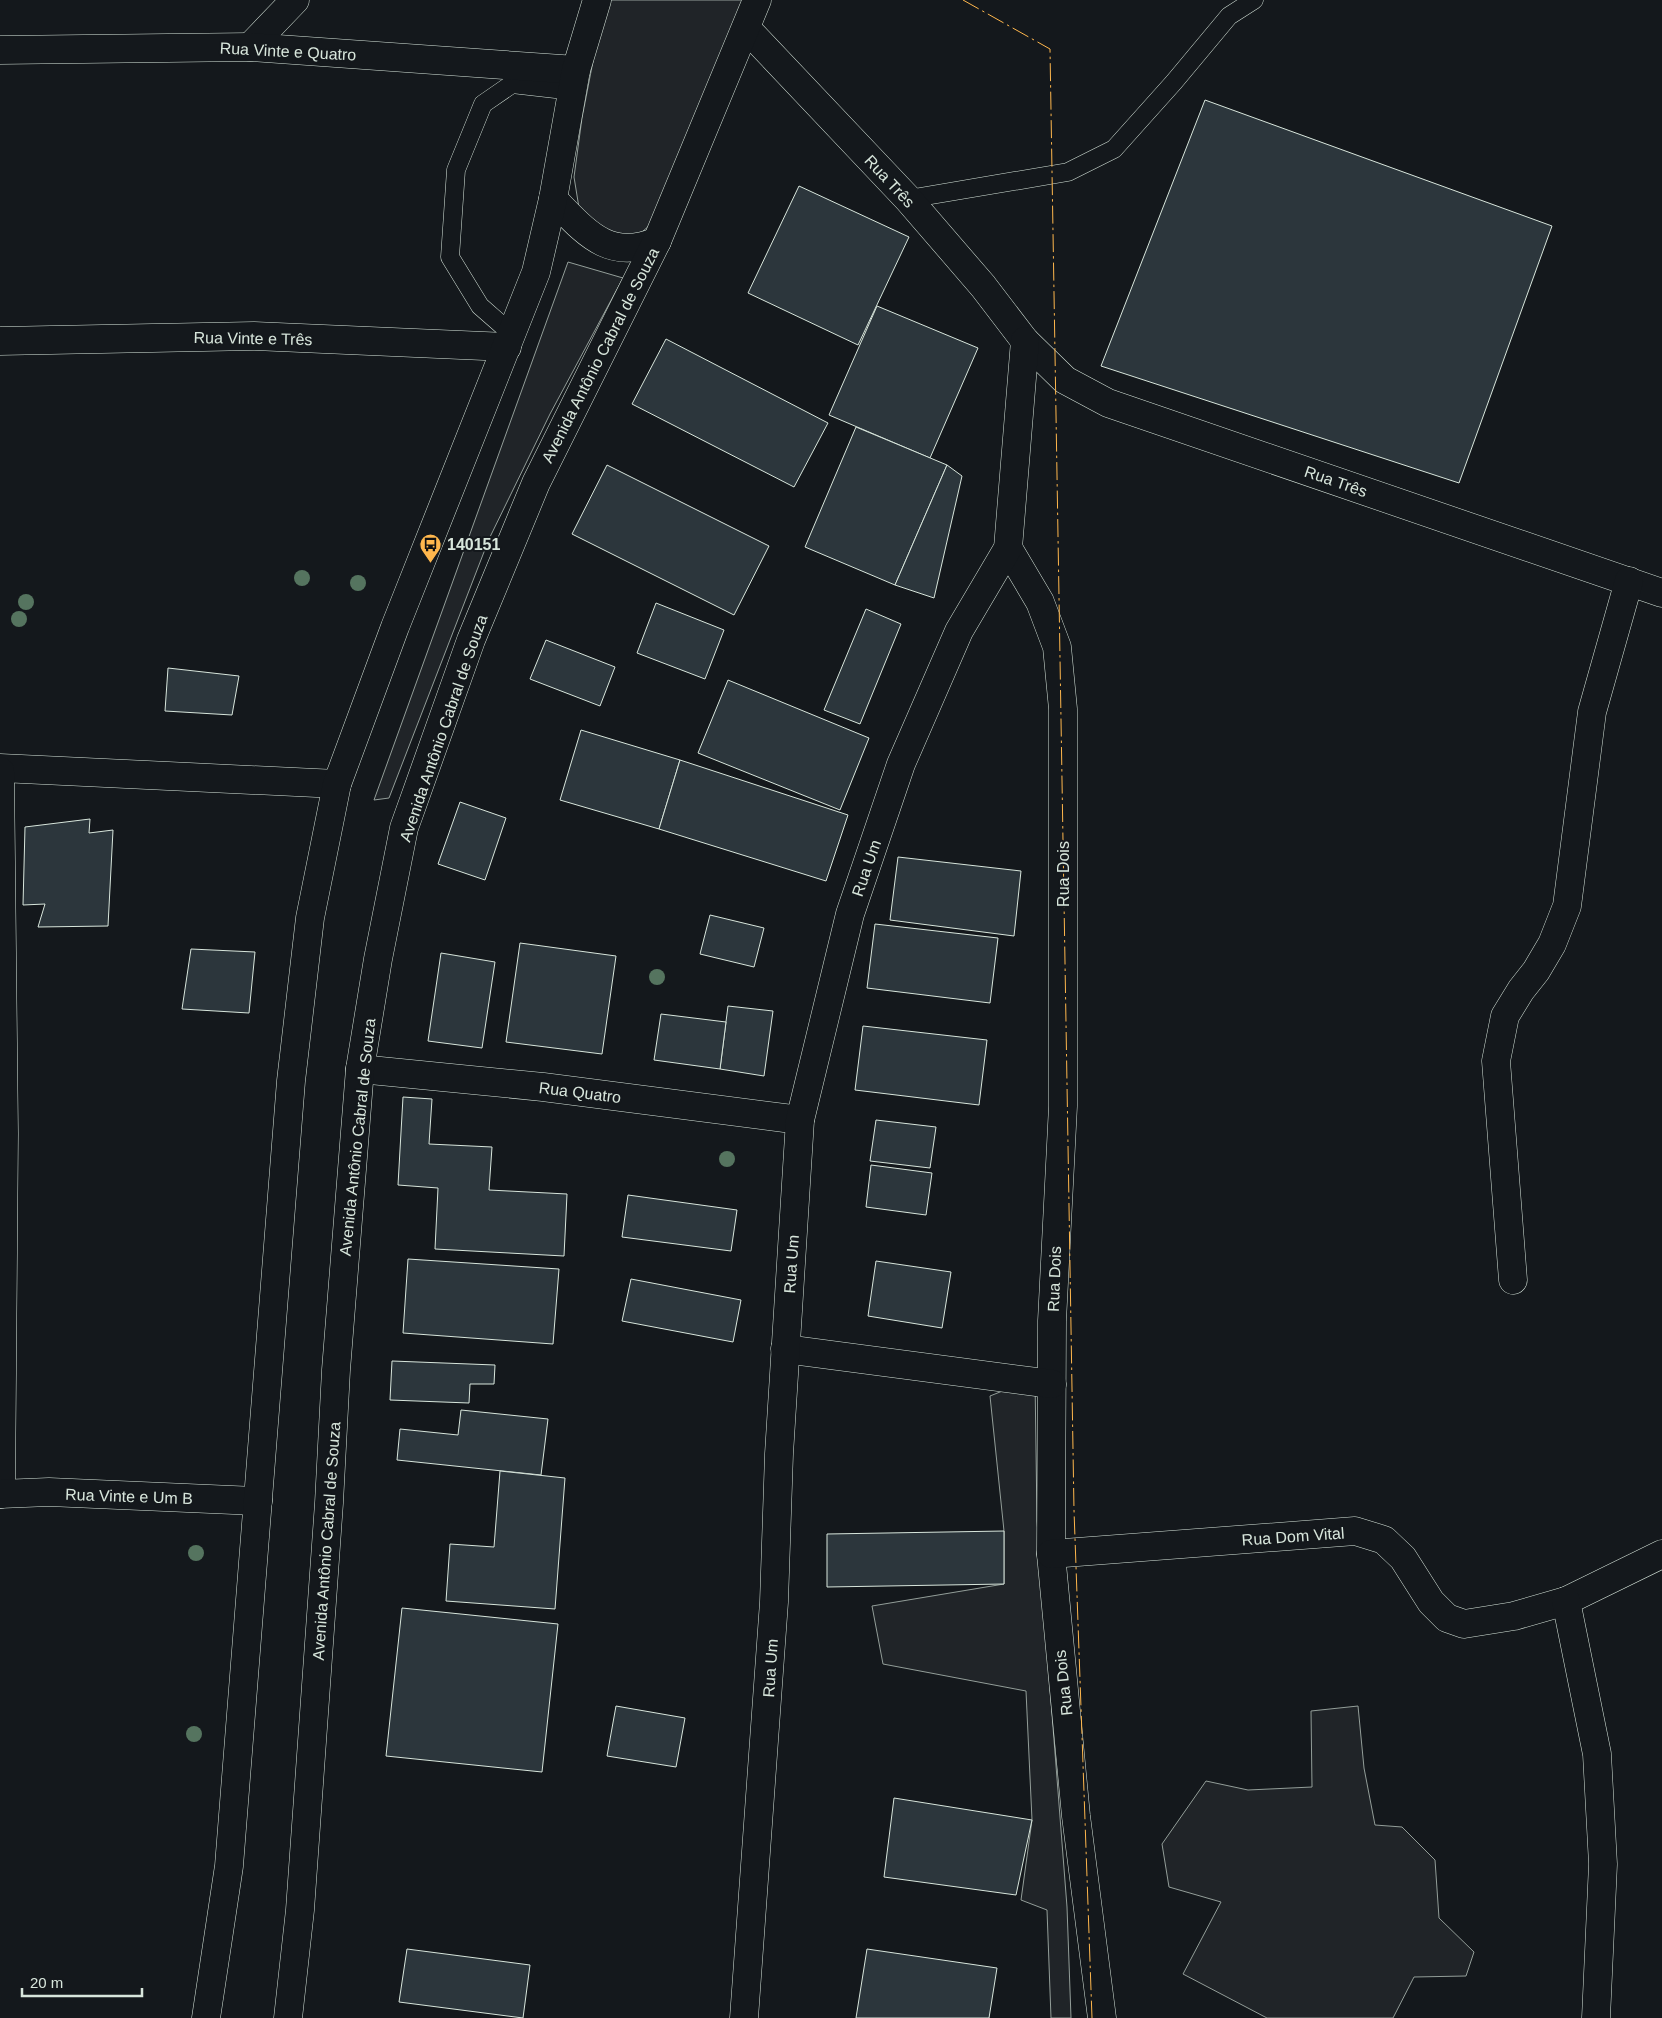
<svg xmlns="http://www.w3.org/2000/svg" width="1662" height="2018" font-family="Helvetica,sans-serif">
	<rect width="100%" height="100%" fill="#14181c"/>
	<g fill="#202428" stroke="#939e99">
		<path d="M608,0h135l-92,224 -18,16 -52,-20 -7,-43 8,-59 20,-103z"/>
		<path d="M568,262l55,16 -73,136 -61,125 -100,259 -15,2z"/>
		<path d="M1035,1378l2,143 30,386 4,111h-20l-4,-108 -26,-10 11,-80 -6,-129 -143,-27 -11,-58 132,-22v-53l-14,-135z"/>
		<path d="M1358,1706l6,62 11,57 27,2 33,33 4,58 35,34 -8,24 -52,1 -21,41h-126l-84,-44 38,-72 -52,-15 -7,-43 44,-63 42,9 64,-3 -1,-76z"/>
	</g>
	<g fill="#2c363c" stroke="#d8e6dc">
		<path d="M1205,100l347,126 -93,257 -358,-117z"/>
		<path d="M799,186l110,51 -51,108 -110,-52z"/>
		<path d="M877,306l101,42 -48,110 -101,-43z"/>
		<path d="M666,339l162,84 -34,64 -162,-83z"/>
		<path d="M856,427l91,38 -52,120 -90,-38z"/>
		<path d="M607,465l162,81 -35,69 -162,-81z"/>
		<path d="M947,465l15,11 -28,122 -39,-13z"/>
		<path d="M656,603l68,27 -19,49 -68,-26z"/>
		<path d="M866,609l35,15 -41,100 -36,-14z"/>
		<path d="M546,640l69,27 -15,39 -70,-27z"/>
		<path d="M168,668l71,8 -7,39 -67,-4z"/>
		<path d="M728,680l141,58 -29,72 -142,-57z"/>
		<path d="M581,730l99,30 -21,69 -99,-29z"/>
		<path d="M680,760l168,55 -22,66 -167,-52z"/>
		<path d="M460,802l46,16 -21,62 -47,-16z"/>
		<path d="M90,819l-1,14 24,-3 -5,96 -70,1 7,-23 -22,1 2,-78z"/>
		<path d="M898,857l123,14 -7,65 -124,-16z"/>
		<path d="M710,915l54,13 -10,39 -54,-13z"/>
		<path d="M875,924l123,14 -8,65 -123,-15z"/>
		<path d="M520,943l96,13 -14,98 -96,-12z"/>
		<path d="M191,949l64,3 -6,61 -67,-4z"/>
		<path d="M441,953l54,9 -13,86 -54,-7z"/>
		<path d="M728,1006l45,5 -9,65 -44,-7z"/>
		<path d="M661,1014l65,8 -6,47 -66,-9z"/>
		<path d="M863,1026l124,14 -8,65 -124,-15z"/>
		<path d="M403,1097l29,2 -3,45 63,3 -3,43 78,4 -3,62 -129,-7 3,-61 -40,-3z"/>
		<path d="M876,1120l60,7 -6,41 -60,-7z"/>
		<path d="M871,1165l61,8 -6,42 -60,-8z"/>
		<path d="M628,1195l109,15 -6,41 -109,-14z"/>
		<path d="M408,1259l151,10 -6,75 -150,-11z"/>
		<path d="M876,1261l75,11 -9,56 -74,-12z"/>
		<path d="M631,1279l110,21 -8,42 -111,-21z"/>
		<path d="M392,1361l103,4 -1,19h-24l-1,19 -79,-3z"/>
		<path d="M461,1410l87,9 -7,56 -144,-15 3,-31 58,6z"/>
		<path d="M500,1471l65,7 -10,131 -109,-8 4,-57 44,3z"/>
		<path d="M1004,1531v53l-177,3v-53z"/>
		<path d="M402,1608l156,16 -16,148 -156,-16z"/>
		<path d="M616,1706l69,12 -9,49 -69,-11z"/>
		<path d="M894,1798l138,22 -16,75 -132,-18z"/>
		<path d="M407,1949l123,16 -7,53 -124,-16z"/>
		<path d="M867,1949l130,19 -8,50h-133z"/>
	</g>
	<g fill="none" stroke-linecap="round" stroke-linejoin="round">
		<defs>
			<g id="service">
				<path d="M908,199l160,-27 46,-23 60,-67 55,-66 25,-16"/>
				<path d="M512,334l-32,-28 -30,-49 6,-87 27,-66 29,-20 61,7"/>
			</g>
			<g id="minor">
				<path d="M746,28l162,171 75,87 42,55 40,39 43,23 554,190"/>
				<path d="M250,47l45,-47"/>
				<path d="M0,50l250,-3 326,23"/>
				<path d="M0,341l254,-5 253,11"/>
				<path d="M1008,548l32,54 17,45 6,62v397l-11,215 -1,233 25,262 26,202"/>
				<path d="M0,768l337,16"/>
				<path d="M0,771l4,363 -3,360"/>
				<path d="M360,1069l183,18 257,33"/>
				<path d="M1513,1280l-17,-219 9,-45 16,-26 15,-19 16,-27 15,-38 25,-194 37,-131"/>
				<path d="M785,1349l267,35"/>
				<path d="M0,1494l49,-2 209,9"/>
				<path d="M1051,1554l304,-23 29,9 19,18 28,44 16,16 17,6 50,-8 52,-15 96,-47"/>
				<path d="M1566,1601l31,153 6,110 -7,154"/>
				<path d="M744,2018l30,-416 5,-148 21,-334 50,-206 51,-150 58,-133 49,-83 17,-207"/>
			</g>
			<g id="trunk">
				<path d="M553,199c32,32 55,63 104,42"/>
				<path d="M206,2018l23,-152 62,-785 19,-163 27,-134 58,-157 141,-355 17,-73 23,-129 21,-70"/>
				<path d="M288,2018l12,-108 29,-407 7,-133 24,-301 18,-110 26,-131 67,-188 65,-157 121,-242 100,-241"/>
			</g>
		</defs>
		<use href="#service" stroke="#d8e6dc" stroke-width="19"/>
		<use href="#minor" stroke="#d8e6dc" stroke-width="29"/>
		<use href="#trunk" stroke="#d8e6dc" stroke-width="29"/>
		<use href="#service" stroke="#14181c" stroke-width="18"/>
		<use href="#minor" stroke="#14181c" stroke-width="28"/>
		<use href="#trunk" stroke="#14181c" stroke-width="28"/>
		<path stroke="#ffb74d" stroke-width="1" stroke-dasharray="18 4 2.5 4" stroke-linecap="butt" d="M963,0l87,49 24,1461 18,508"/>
	</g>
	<g fill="#55745f">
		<circle cx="302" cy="578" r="8"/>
		<circle cx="358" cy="583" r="8"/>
		<circle cx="26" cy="602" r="8"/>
		<circle cx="19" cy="619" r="8"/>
		<circle cx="657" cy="977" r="8"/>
		<circle cx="727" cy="1159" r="8"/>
		<circle cx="196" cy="1553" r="8"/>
		<circle cx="194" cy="1734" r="8"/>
	</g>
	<defs>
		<symbol id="bus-pin" viewBox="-11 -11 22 30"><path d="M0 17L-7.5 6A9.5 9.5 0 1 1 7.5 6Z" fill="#ffb74d" stroke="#14181c"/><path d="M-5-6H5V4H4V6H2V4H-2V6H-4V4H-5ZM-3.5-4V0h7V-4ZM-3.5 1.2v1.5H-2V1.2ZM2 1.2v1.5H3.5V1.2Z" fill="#111"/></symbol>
	</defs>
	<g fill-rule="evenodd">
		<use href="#bus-pin" x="418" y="532" width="25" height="34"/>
	</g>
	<g text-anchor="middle" stroke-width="4" stroke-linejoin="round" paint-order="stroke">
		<g font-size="16" fill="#d8e6dc" stroke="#14181c">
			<text transform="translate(288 51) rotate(3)" y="6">Rua Vinte e Quatro</text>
			<text transform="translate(890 181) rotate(47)" y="6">Rua Três</text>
			<text transform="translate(253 338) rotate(1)" y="6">Rua Vinte e Três</text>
			<text transform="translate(600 355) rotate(-63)" y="6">Avenida Antônio Cabral de Souza</text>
			<text transform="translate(1336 481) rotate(19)" y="6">Rua Três</text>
			<text transform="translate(443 728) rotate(-71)" y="6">Avenida Antônio Cabral de Souza</text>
			<text transform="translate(866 868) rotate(-71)" y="6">Rua Um</text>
			<text transform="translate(1063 874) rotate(-90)" y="6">Rua Dois</text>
			<text transform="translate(580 1092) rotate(7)" y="6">Rua Quatro</text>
			<text transform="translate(357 1137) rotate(-84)" y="6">Avenida Antônio Cabral de Souza</text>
			<text transform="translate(791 1264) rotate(-86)" y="6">Rua Um</text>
			<text transform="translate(1054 1279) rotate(-88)" y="6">Rua Dois</text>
			<text transform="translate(129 1496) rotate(2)" y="6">Rua Vinte e Um B</text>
			<text transform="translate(1293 1536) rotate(-4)" y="6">Rua Dom Vital</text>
			<text transform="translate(326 1541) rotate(-86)" y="6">Avenida Antônio Cabral de Souza</text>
			<text transform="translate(770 1668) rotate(-86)" y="6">Rua Um</text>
			<text transform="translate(1063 1683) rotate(-96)" y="6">Rua Dois</text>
		</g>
		<g font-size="16" font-weight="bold" fill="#d8e6dc" stroke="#14181c" text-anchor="start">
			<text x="447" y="550">140151</text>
		</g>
	</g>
	<path d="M22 1988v8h120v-8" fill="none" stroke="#d8e6dc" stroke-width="2.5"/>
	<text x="30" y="1988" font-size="15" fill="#d8e6dc" stroke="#14181c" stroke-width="4" paint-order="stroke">20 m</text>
</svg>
